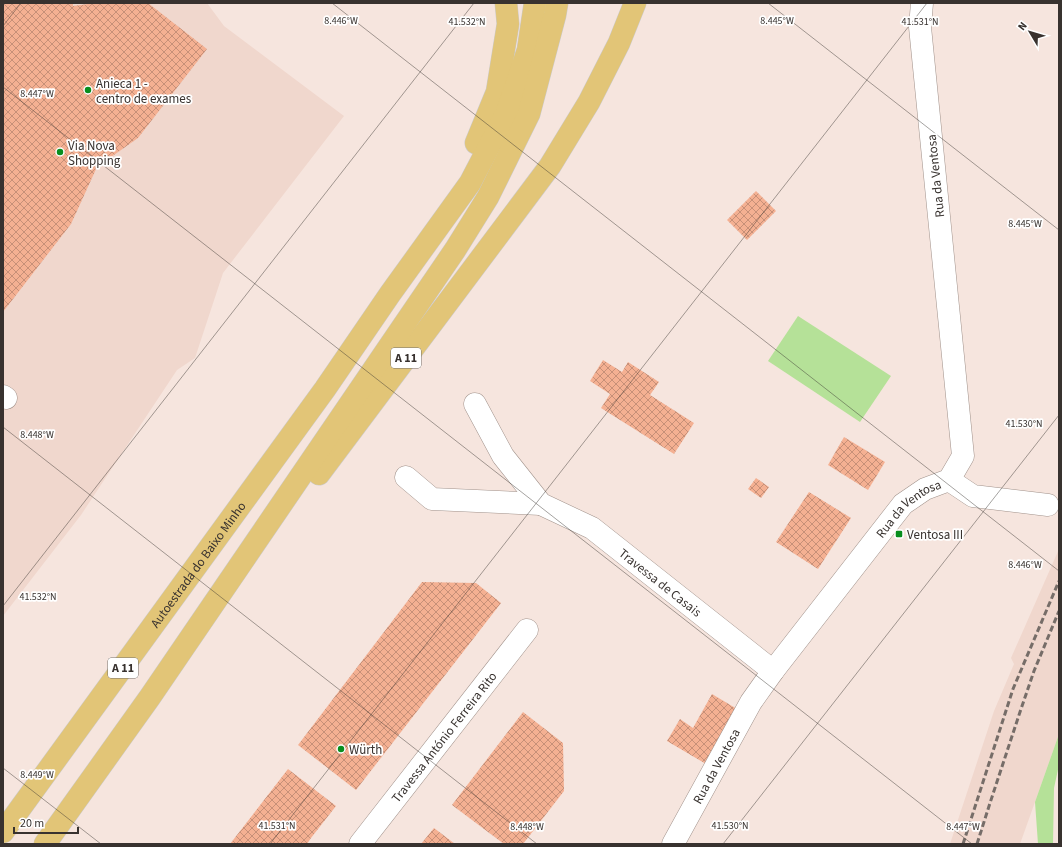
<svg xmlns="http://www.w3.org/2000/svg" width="1062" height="847" font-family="'Source Sans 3',sans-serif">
	<defs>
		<pattern id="building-cross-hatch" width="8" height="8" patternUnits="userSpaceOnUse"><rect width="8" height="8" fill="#f4b092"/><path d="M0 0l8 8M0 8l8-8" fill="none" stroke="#c79078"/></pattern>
	</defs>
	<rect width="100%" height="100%" fill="#f6e5de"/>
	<g fill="#f0d7cd">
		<path d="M3,3h204l17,23 120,90 -121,157 -28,85 -18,12 -96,145 -78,101z"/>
		<path d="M1059,549v185l-24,68 -15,42h-70l44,-133 20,-47 -3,-6z"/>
	</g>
	<g fill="#b5e198">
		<path d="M798,316l93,60 -31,46 -92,-61z"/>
		<path d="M1059,734v31l-5,23 -1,56h-15l-3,-42z"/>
	</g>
	<g fill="url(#building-cross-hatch)">
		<path d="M3,3h70v3l22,-3h53l59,46 -69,89 -41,29 -26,57 -68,88z"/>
		<path d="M756,191l20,20 -29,29 -20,-20z"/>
		<path d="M603,360l19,12 6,-10 31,20 -9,13 44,28 -20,31 -73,-46 9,-14 -20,-13z"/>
		<path d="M844,437l41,25 -17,28 -40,-25z"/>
		<path d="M756,478l13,9 -8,11 -13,-9z"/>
		<path d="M809,492l42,26 -33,51 -42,-27z"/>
		<path d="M422,582l54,1 25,20 -145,187 -58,-45z"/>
		<path d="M712,694l25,15 -31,55 -39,-23 13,-22 13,9z"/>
		<path d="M523,712l40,31 1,48 -41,53h-19l-52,-39z"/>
		<path d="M288,769l48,37 -25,32 -4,6h-77z"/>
		<path d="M434,828l21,16h-34z"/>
	</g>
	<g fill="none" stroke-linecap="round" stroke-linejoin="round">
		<defs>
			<g id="minor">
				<path d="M3,396l3,2"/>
				<path id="s1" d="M475,404l28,52 38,48 51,24 181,143"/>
				<path d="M406,477l26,22 109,5"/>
				<path d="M949,480l24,16 75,9"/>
				<path id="s2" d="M360,844l167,-214"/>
				<path id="s3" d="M673,844l78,-142 22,-31 130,-167 22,-15 24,-9 14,-24 -43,-429 2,-24"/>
			</g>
			<g id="highway">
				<path d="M476,143l21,-51 11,-68 -2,-21"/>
				<path d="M319,474l231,-308 39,-64 30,-59 16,-40"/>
				<path id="s4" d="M3,832l322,-443 65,-95 80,-111 37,-71 21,-62 7,-47"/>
				<path d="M45,844l105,-147 305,-447 33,-53 41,-83 26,-99 2,-12"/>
			</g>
		</defs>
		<use href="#minor" stroke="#a1928b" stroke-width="23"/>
		<use href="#highway" stroke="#cbcac9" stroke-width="23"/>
		<use href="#minor" stroke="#fff" stroke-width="22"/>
		<use href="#highway" stroke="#e2c577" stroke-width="22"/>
		<g stroke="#766d68" stroke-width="3" stroke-dasharray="6 3" stroke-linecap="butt">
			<path d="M963,844l50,-155 46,-108"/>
			<path d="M977,844l13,-41 30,-91 14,-41 25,-60"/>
		</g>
	</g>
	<path fill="none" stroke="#38322f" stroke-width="1" stroke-opacity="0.45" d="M332,3l727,568M768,3l291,227M3,26l18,-23M3,87l969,757M3,427l534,417M3,606l471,-603M3,768l98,76M270,844l657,-841M723,844l336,-429"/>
	<g fill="#088e1e" stroke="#fff" stroke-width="1.5">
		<circle cx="88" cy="90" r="4"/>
		<circle cx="60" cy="152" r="4"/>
		<rect x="895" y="530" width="8" height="8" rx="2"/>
		<circle cx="341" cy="749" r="4"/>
	</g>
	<g text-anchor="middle" stroke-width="3.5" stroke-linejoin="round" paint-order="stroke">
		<g fill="#fff" stroke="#74706d" stroke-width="1">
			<rect x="391" y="348" width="30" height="20" rx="3"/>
			<rect x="108" y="658" width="30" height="20" rx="3"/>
		</g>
		<g font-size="12" font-weight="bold" fill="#38322f">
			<text x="406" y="362">A 11</text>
			<text x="123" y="672">A 11</text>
		</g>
		<g font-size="13" fill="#38322f" stroke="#fff" text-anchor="start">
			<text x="96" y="88">Anieca 1 -<tspan x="96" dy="15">centro de exames</tspan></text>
			<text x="68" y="150">Via Nova<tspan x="68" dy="15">Shopping</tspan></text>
			<text x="907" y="539">Ventosa III</text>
			<text x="349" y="754">Würth</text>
		</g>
		<g font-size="13" fill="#38322f" stroke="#fff">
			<text transform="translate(935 176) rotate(-96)" y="5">Rua da Ventosa</text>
			<text dy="5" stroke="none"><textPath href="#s3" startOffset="413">Rua da Ventosa</textPath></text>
			<text dy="5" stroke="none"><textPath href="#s4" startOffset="331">Autoestrada do Baixo Minho</textPath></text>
			<text dy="5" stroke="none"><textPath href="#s1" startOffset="264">Travessa de Casais</textPath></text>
			<text dy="5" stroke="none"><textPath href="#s2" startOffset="136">Travessa António Ferreira Rito</textPath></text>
			<text dy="5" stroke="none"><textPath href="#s3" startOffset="89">Rua da Ventosa</textPath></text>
		</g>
	</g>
	<g font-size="10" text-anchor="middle" fill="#38322f" stroke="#fff" stroke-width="3.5" stroke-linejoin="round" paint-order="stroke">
		<text x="341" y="24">8.446°W</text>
		<text x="777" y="24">8.445°W</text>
		<text x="467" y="25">41.532°N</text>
		<text x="920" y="25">41.531°N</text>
		<text x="37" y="97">8.447°W</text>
		<text x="1025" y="227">8.445°W</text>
		<text x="1024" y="427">41.530°N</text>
		<text x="37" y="438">8.448°W</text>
		<text x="1025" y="568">8.446°W</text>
		<text x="38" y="600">41.532°N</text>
		<text x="37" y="778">8.449°W</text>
		<text x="277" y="829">41.531°N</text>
		<text x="730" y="829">41.530°N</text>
		<text x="527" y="830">8.448°W</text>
		<text x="963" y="830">8.447°W</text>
	</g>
	<rect width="1062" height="847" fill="none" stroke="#38322f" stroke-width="8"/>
	<g transform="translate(1030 32) rotate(308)" stroke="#ffffff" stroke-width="3" paint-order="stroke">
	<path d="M0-3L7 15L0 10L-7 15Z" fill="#38322f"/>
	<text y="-6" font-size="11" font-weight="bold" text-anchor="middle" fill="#38322f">N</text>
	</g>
	<path d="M14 827v6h64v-6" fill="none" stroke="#38322f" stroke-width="2"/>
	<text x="20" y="827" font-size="12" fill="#38322f" stroke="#ffffff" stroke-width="3" paint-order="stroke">20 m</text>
</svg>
